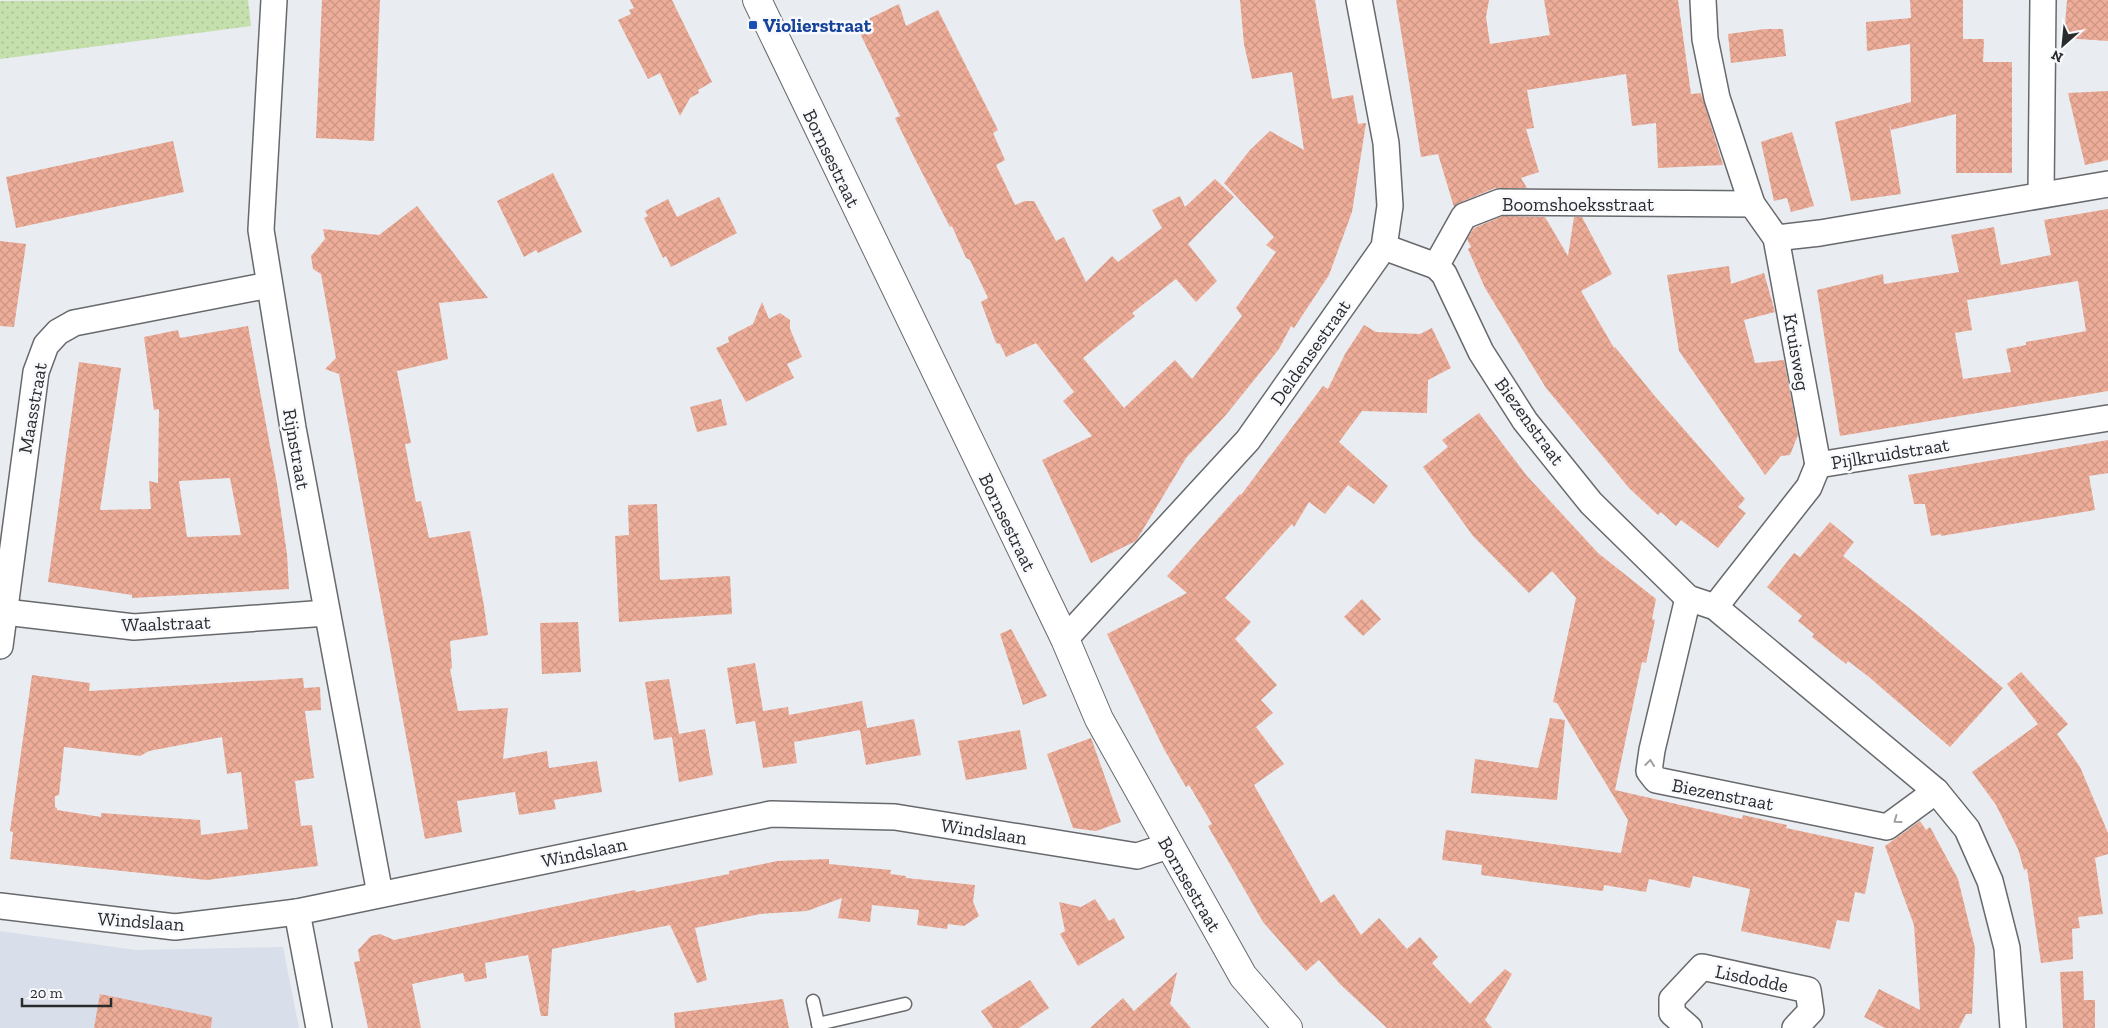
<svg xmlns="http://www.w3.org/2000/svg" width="2108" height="1028" font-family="'Zilla Slab',serif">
	<defs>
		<pattern id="grass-dots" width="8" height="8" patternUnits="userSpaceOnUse" patternTransform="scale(1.25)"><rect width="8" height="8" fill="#c5dfad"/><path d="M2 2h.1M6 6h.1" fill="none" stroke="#a9c095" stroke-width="1.8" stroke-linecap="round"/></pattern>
		<pattern id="building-cross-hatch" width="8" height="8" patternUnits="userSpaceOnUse" patternTransform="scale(1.25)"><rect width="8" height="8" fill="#eead99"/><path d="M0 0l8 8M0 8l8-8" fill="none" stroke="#cc9584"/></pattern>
	</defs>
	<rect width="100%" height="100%" fill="#e9ecf0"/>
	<path fill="#d9dfea" d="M0,931l136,19 147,-3 16,81h-299z"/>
	<path fill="url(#grass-dots)" d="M248,0l3,26 -251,33v-58z"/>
	<g fill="url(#building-cross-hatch)" fill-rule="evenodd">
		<path d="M322,0h58l-6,141 -58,-3z"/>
		<path d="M630,0h42l40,82 -14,8 1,3 -9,5 -10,18 -20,-43 -12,6 -30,-59 13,-6 -2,-4 5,-2z"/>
		<path d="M1240,0h75l17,99 21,-4 5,29 8,-1 -14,89 -23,63 -35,53 -3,-2 -12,23 -54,67 -39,42 -50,83 -45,22 -49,-103 50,-24 -29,-35 11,-9 -38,-49 -30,14 -6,-13 -4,-1 -15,-41 7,-4 -18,-38 -4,-2 -14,-32 -2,1 -36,-70 -19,-39 5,-2 -44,-91 43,-21 7,22 32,-16 60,120 -5,3 12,27 -9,5 19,40 10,-4h9l22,40 8,-4 22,45 26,-26 6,6 44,-34 -10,-18 28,-14 5,11 30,-28 19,18 -46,47 29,37 -21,21 -20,-23 -44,34 3,3 -52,42 41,50 51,-48 17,19 50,-63 -6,-8 40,-56 -10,-7 8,-8 -50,-54 26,-33 20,-19 34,19 -12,-78 -40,7 -8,-35z"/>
		<path d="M1396,0h93l-3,17 4,27 60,-9 -6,-35h134l13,94 10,-1 22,72 -65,3 -2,-45 -24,3 -6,-52 -99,16 7,38 -8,1 13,43 -18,6 6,10h-32l-36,15 -5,4 -16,-53 -17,3z"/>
		<path d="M1910,0h53v39h21l-1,23h29v111h-56v-59l-65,16 -2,-8 12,72 -50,7 -16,-79 76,-20 -1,-58 -43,7 -1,-29 45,-4z"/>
		<path d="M2067,0h41v41l-44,-3z"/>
		<path d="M1765,29h18l3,27 -55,7 -3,-29z"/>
		<path d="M2108,91v69l-23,5 -17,-72z"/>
		<path d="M1792,132l22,74 -23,6 -4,-14 -13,3 -13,-59z"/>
		<path d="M173,141l11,51 -168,36 -10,-51z"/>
		<path d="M553,173l29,59 -44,21 -2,-3 -12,7 -27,-56z"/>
		<path d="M719,197l18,36 -66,34 -5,-11 -3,2 -19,-40 4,-2 -3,-5 23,-12 9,18z"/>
		<path d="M417,206l71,92 -49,5 9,56 -51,12 14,72 -6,1 11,58 5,-1 8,37 41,-7 14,75 4,29 -38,6 2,27 -2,1 8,42 50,-3 -5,51 44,-8 2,17 48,-7 5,31 -48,8 2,9 -37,6 -4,-23 -58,9 5,31 -37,7 -86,-465 -14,-5 11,-11 -15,-84 -8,-5 -2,-13 14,-17 -2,-10 56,6z"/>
		<path d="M2108,209v182l-268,45 -23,-146 66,-16 1,10 75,-12 -8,-37 43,-8 7,38 50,-10 -7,-35zM2078,281l8,50 -60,11v3l-20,4 5,23 -48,7 -8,-46 17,-3 -5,-30z"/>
		<path d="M1503,216l42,1 23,39 6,-39h8l30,57 -31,17 33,57 1,-1 38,47 92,105 -7,8 8,6 -28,35 -37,-28 -5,6 -15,-14 -3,3 -29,-27 -83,-100 -61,-100 -17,-39 3,-2 -4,-8 7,-11z"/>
		<path d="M0,241l26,3 -12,83 -14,-1z"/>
		<path d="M1729,266l2,18 33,-11 11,39 -31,8 11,43 29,-3 14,75 -8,20 -9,1 -16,19 -86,-124 -12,-76z"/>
		<path d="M762,302l7,17 11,-6 10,7v9l12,28 -15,7 7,14 -48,24 -30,-54 13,-6 -1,-5 25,-13z"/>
		<path d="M1364,325l12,7 44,2 12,-6 19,40 -23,12 -1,33 -65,-2 -23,31 49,44 -14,18 -26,-19 -23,29 -16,-12 -15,25 -2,-3 -67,74 26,24 -16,17 42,46 -16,15 12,13 -17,14 28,37 -30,21 67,118 13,-9 27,41 18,-17 28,31 13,-12 18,20 -6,6 38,41 35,-35 7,5 -27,46 7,8h-105l-46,-43 -22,-25 -13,11 -43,-49 -55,-96 4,-2 -23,-39 -3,2 -22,-38 -57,-115 80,-41 -20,-17 73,-82 1,1 82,-109 5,3 17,-35z"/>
		<path d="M248,326l29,158 10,70 2,35 -157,9v-3l-84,-13 31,-220 42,6 -21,142 51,-1 -2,-28 9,2 1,-74 -5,1 -10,-73 34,-7 2,8zM230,478l11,57 -54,2 -8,-56z"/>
		<path d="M721,399l6,26 -30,7 -7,-25z"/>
		<path d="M1479,413l48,63 71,77 58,46 -4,20 3,1 -9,43 -4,-1 -27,128 127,29 1,-4 44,10 -1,3 88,19 -9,47 -10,-2 -6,30 -12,-2 -7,29 -89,-18 9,-42 -57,-13 -3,12 -41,-9 -3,13 -42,-7 -1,6 -122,-16 1,-10 -40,-5 4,-30 175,23 7,-33 -71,-117 -4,-1 23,-104 -24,-27 -23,22 -56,-57 -50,-69 25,-20 -6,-7z"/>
		<path d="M2108,440v33l-19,3 6,34 -154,26v-2l-10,2 -6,-32h-11l-6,-29z"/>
		<path d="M657,504l3,76 70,-4 2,38 -113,8 -4,-86 14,-1 -1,-30z"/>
		<path d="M1830,522l24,20 -11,14 80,63 80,69 -53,59 -81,-70 -21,-16 -2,3 -34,-27 2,-3 -16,-13 4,-5 -35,-29 27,-34 6,4z"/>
		<path d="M1362,599l19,20 -18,17 -19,-19z"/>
		<path d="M578,622l3,50 -39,2 -2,-51z"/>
		<path d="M1011,629l36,67 -24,9 -23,-71z"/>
		<path d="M755,663l8,48 25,-4 1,8 73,-14 5,27 47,-9 7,36 -55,10 -6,-35 -66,12 3,21 -34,5 -8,-47 -19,3 -9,-56z"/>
		<path d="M2021,672l47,52 -11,10 23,33 28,66v21l-13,4 8,56 -25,3 2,11 -8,1 1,30 -32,4 -14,-94 -3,1 -6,-21 -22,-44 -24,-33 66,-48 -31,-40z"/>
		<path d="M32,675l58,8 -1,8 214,-13 1,10 16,-1 1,23 -16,1 9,67 -19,3 6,45 11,-1 6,41 -111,14 -197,-21 3,-27 -3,-1zM222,737l5,37 14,-2 7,57 -47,6 -1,-15 -99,-7v4l-44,-7v-2l-2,-1v-11l4,-1 5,-48 76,9 9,-5z"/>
		<path d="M669,679l10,55 26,-5 8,46 -34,7 -7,-45 -18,3 -9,-58z"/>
		<path d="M1550,718l15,2 -8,80 -86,-7 4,-34 63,9z"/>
		<path d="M1020,730l7,39 -61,11 -8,-39z"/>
		<path d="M1091,738l30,84 -25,9 -23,-3 -26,-74z"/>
		<path d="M1920,821l6,9 4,-3 28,52 17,69 -3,66h-6l-7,14h-74l-21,-11 15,-28 41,21 -6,-85 -29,-79z"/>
		<path d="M829,859v5l62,6 -1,4 16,2v2l69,7 -2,17 6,14 -15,10 -16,-2 -1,5 -30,-4 2,-15 -47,-5 -2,17 -32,-4 4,-20 -35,13 -47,3 -65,14 12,52 -10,3 -27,-58 -118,24 -4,67h-7l-13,-61 -43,8 2,15 -22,4 -2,-9 -51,11 9,44h-53l-14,-66 6,-1 -2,-11 13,-14 9,-2 14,6 241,-50 1,2 93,-18v-3l48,-10z"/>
		<path d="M1095,899l14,22 5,-3 11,20 -47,28 -18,-32 5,-3 -6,-29 22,5z"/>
		<path d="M2083,971l1,29h11v28h-32l-3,-56z"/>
		<path d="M1177,972l-7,32 21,24h-101l33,-30 11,13z"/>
		<path d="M1030,980l19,28 -30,20h-26l-12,-17z"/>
		<path d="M100,994l112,23 -1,11h-117z"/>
		<path d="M783,999l6,29h-114l-1,-15z"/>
	</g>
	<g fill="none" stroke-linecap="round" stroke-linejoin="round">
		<defs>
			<g id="service">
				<path d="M813,1001l6,27"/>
				<path d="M818,1024l87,-20"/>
			</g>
			<g id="minor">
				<path d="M274,0l-13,230 32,198 87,466"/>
				<path d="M1703,0l2,39 12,59 35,106 24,34 42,227"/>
				<path d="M2041,194l2,-194"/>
				<path d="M1776,238l44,-5 288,-49"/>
				<path d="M1384,247l52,19 8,8 37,78 44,69 66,82 97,95 27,9 221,184 31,38 23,52 17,67 6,80"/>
				<path d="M1436,266l28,-50 36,-14 252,2"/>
				<path d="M1818,465l290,-47"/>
				<path d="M1688,598l-36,152 -3,21 7,9 231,47 49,-36"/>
				<path d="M1715,607l94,-120 9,-22"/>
				<path d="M5,612l129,15 193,-14"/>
				<path d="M1065,639l183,-199 136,-193 6,-41 -4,-63 -27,-143"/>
				<path d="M0,646l36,-274 10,-27 12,-13 16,-9 195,-38"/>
				<path d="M0,906l175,21 122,-15 474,-98 124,3 242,39 31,-10"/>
				<path d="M297,912l22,116"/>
				<path d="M1689,1028l-17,-15v-14l30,-32 106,23 3,21 -16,17"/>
			</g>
			<path id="tertiary" d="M757,0l308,639 34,80 144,257 45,52"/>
		</defs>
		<use href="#service" stroke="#67696c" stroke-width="15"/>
		<use href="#minor" stroke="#67696c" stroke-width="28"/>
		<use href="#tertiary" stroke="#67696c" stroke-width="30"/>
		<use href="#service" stroke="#fff" stroke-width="12"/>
		<use href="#minor" stroke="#fff" stroke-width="25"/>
		<use href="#tertiary" stroke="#fff" stroke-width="28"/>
	</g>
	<defs><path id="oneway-chevron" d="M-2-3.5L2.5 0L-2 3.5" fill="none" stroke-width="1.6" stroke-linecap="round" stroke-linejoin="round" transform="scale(1.25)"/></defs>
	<g stroke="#9fa0a0">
		<use href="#oneway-chevron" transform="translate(1650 763) rotate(-83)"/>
		<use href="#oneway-chevron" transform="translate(1897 820) rotate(144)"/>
	</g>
	<rect fill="#1a4fb4" stroke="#f7f9fd" stroke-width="2" x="748" y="20" width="10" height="10" rx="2.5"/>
	<g text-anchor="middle" stroke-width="5" stroke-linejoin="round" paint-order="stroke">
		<g font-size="19" font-weight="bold" fill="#164399" stroke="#f7f9fd" text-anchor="start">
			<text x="763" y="32">Violierstraat</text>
		</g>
		<g font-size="19" fill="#2a2b2c" stroke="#f7f9fd">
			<text transform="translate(832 158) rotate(64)" y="7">Bornsestraat</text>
			<text x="1578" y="211">Boomshoeksstraat</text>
			<text transform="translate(1310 352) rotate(-55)" y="7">Deldensestraat</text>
			<text transform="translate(1797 352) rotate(80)" y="7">Kruisweg</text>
			<text transform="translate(32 408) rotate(-80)" y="7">Maasstraat</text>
			<text transform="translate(1530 421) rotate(54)" y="7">Biezenstraat</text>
			<text transform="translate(297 449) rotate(80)" y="7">Rijnstraat</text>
			<text transform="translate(1890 453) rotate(-9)" y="7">Pijlkruidstraat</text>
			<text transform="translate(1008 522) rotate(64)" y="7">Bornsestraat</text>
			<text transform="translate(166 623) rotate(-2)" y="7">Waalstraat</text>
			<text transform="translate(1723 794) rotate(11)" y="7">Biezenstraat</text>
			<text transform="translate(984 831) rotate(9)" y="7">Windslaan</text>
			<text transform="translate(584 852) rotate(-12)" y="7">Windslaan</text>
			<text transform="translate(1190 884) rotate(60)" y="7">Bornsestraat</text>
			<text transform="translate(141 921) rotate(4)" y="7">Windslaan</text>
			<text transform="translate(1752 978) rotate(12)" y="7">Lisdodde</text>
		</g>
	</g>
	<g transform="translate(2063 45) rotate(207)" stroke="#f7f9fd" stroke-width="4" paint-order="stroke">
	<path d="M0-4L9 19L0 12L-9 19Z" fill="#2a2b2c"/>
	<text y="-8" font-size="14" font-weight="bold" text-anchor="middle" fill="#2a2b2c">N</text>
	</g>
	<path d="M22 998v8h89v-8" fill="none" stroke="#2a2b2c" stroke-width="2.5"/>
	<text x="30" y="998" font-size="15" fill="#2a2b2c" stroke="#f7f9fd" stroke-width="4" paint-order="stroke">20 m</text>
</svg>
